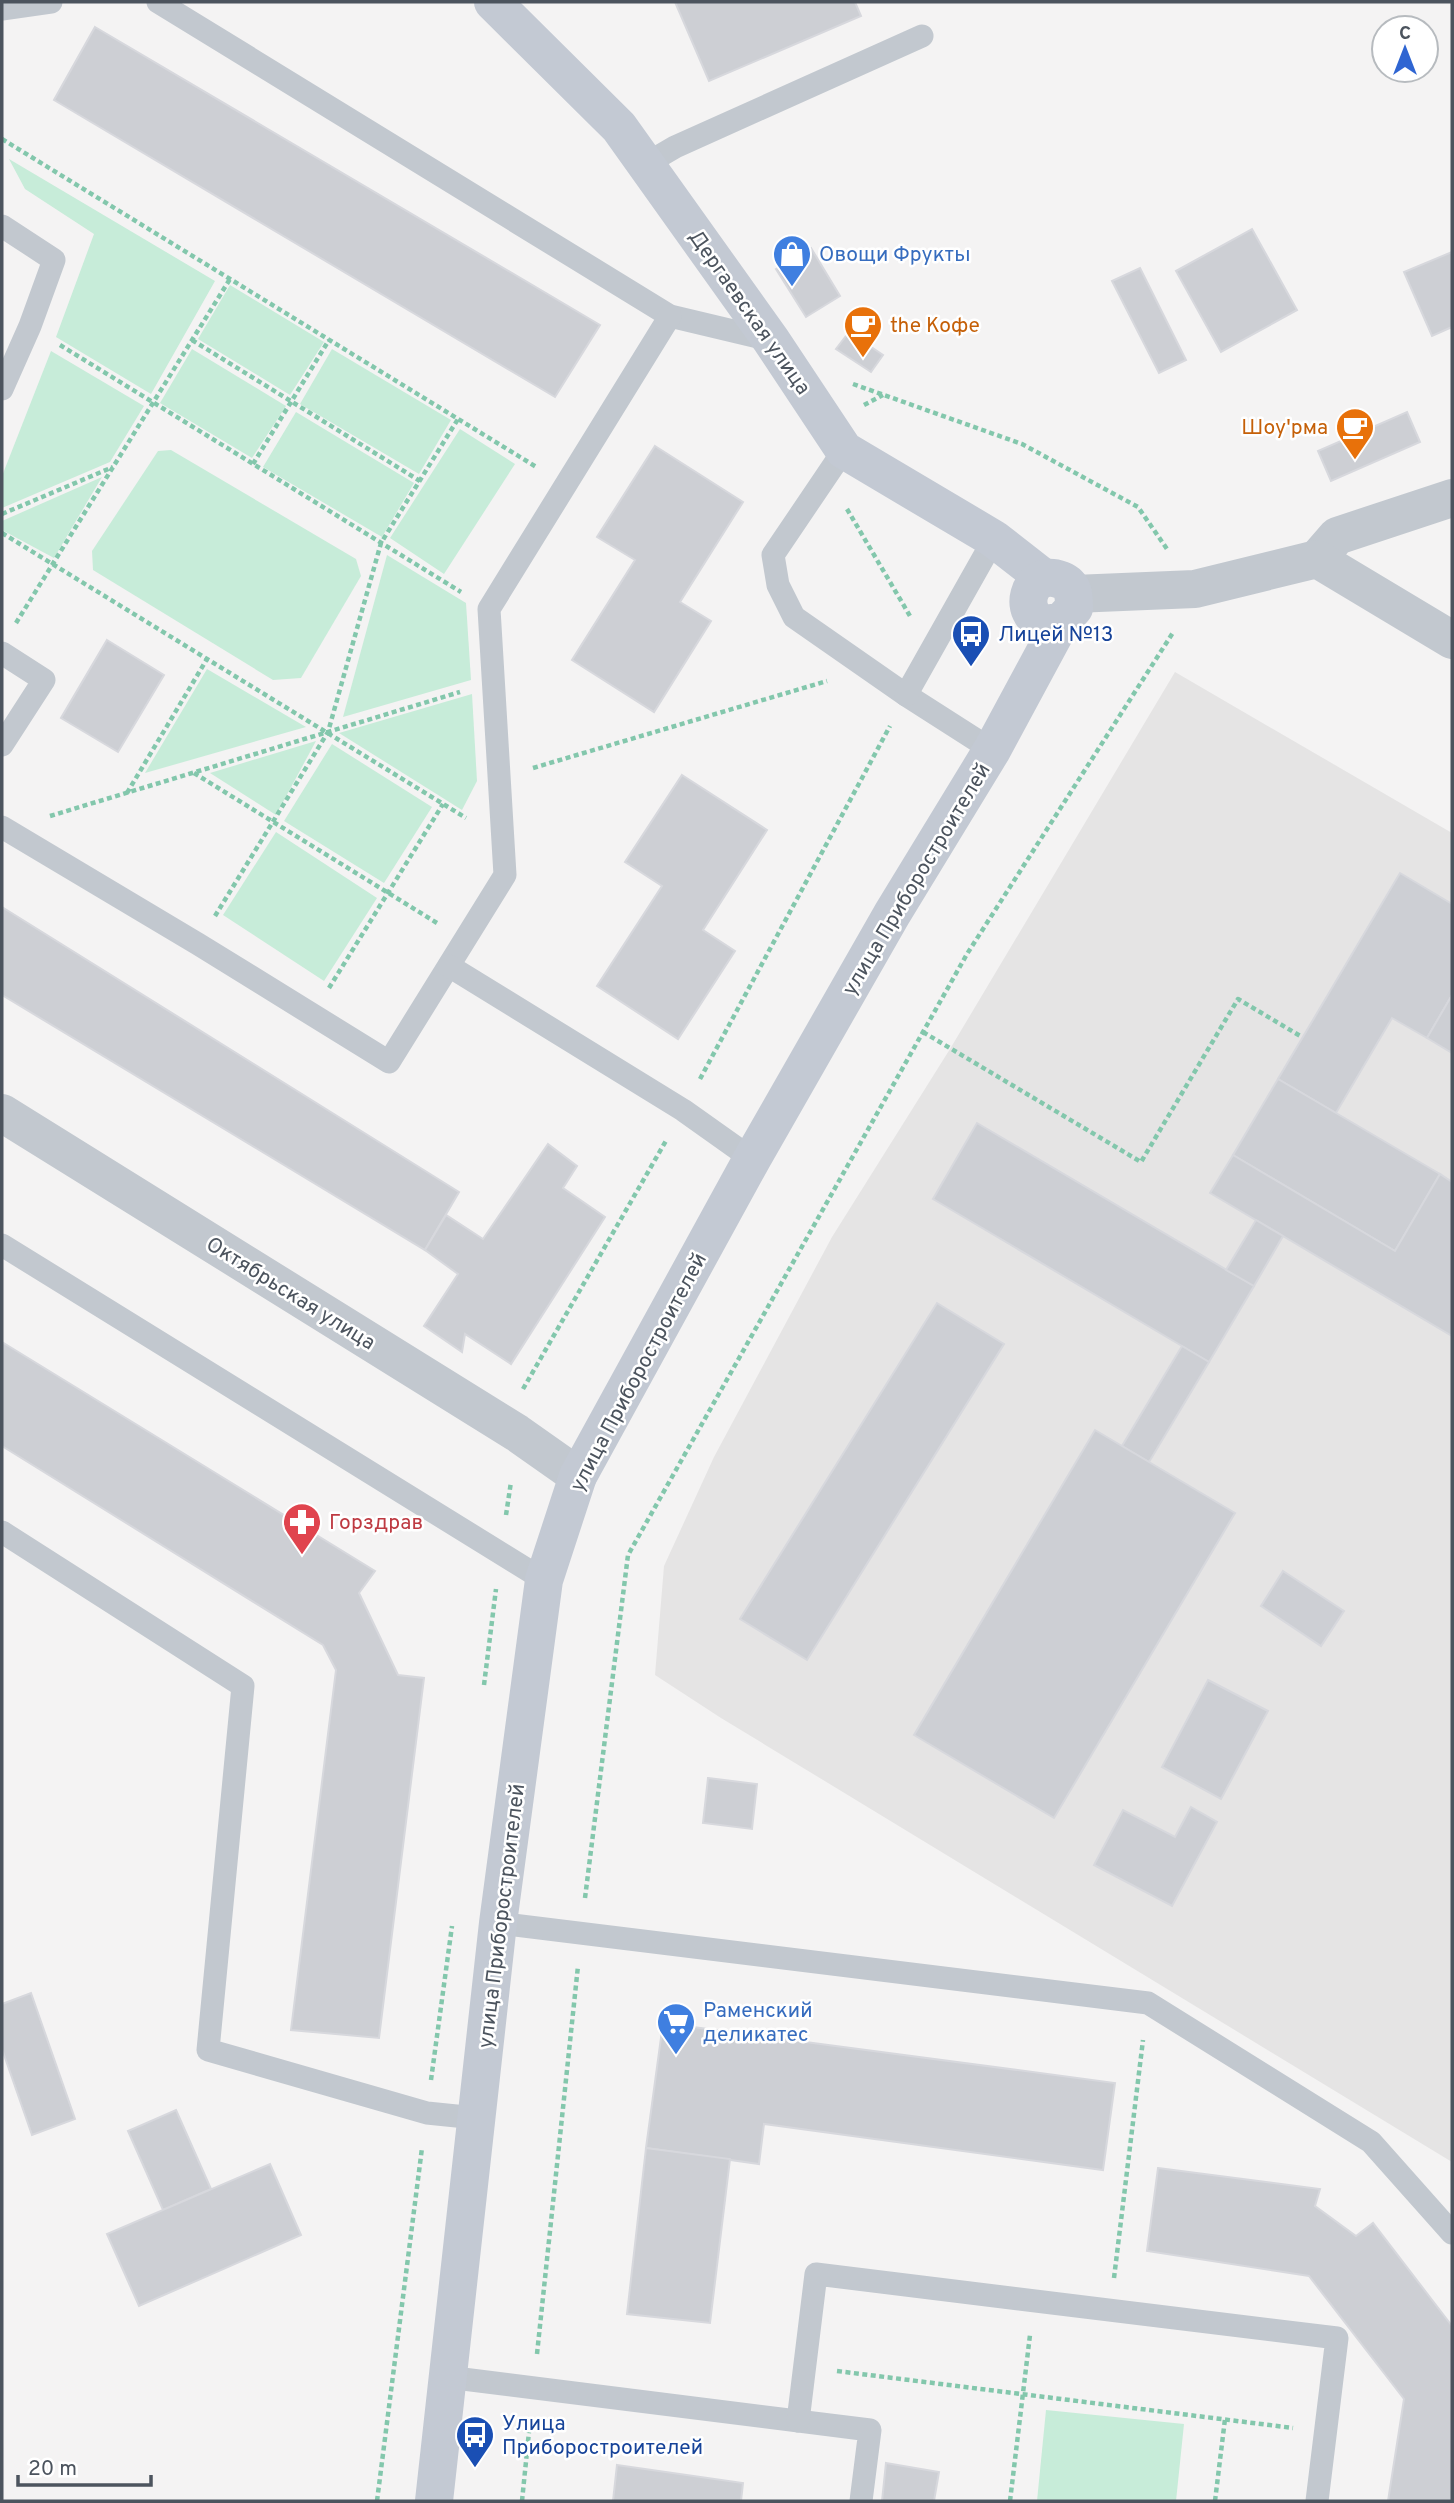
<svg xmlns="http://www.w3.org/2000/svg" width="1454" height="2503" font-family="Overpass,sans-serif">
	<rect width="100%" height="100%" fill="#f4f3f3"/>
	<path fill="#e5e4e4" d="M1175,672l277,161v1329l-731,-444 -66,-43 9,-109 50,-109 118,-220 118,-188z"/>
	<g fill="#c7ecd9">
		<path d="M9,159l206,122 -64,113 -95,-57 38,-103 -69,-45z"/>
		<path d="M230,285l94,57 -34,53 -92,-56z"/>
		<path d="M192,349l94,57 -34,52 -92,-55z"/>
		<path d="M332,349l119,71 -32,54 -119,-70z"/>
		<path d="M51,351l93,55 -34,56 -108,46v-32z"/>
		<path d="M296,412l118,71 -32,54 -119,-70z"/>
		<path d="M460,429l55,35 -71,110 -54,-36z"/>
		<path d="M171,450l185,109 5,17 -60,102 -28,2 -180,-110 -1,-19 66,-100z"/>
		<path d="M102,477l-48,81 -52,-28v-9z"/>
		<path d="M387,555l79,48 5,77 -128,37z"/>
		<path d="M207,669l99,58 -161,46z"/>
		<path d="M472,694l5,87 -15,29 -123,-77z"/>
		<path d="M316,741l-40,74 -66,-42z"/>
		<path d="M332,744l100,63 -48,76 -100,-62z"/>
		<path d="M276,832l101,66 -53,83 -101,-66z"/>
		<path d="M1046,2410l138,14 -8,77h-139z"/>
	</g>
	<g fill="#cdcfd4" stroke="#d7d8dd" stroke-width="2">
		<path d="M675,2h180l6,14 -152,65z"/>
		<path d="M95,27l505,298 -45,72 -501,-297z"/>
		<path d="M1252,229l45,81 -76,42 -45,-81z"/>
		<path d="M811,248l29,48 -34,21 -30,-48z"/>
		<path d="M1452,252v75l-20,9 -28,-64z"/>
		<path d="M1140,268l46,92 -27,13 -47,-92z"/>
		<path d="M849,332l34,23 -12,17 -35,-23z"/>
		<path d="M1407,412l13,30 -89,39 -13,-30z"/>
		<path d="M655,446l88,56 -63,100 31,19 -57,91 -82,-52 63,-100 -38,-23z"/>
		<path d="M107,640l57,35 -46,77 -57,-34z"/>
		<path d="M682,775l85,55 -64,100 32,21 -57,88 -81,-53 65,-100 -37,-24z"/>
		<path d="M1400,873l52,31v91l-25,43 -35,-20 -56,95 -58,-34z"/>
		<path d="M2,907l457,285 -34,58 -423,-255z"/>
		<path d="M1452,995v58l-25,-15z"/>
		<path d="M1278,1079l162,95 -45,77 -162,-96z"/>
		<path d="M977,1123l277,163 -45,76 -276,-163z"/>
		<path d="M548,1144l29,22 -14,22 42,29 -94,147 -46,-30 -3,18 -38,-26 34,-52 -33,-24 21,-35 37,24z"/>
		<path d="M1233,1155l162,96 45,-77 12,8v154l-242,-143z"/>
		<path d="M1256,1220l27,16 -29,50 -28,-16z"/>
		<path d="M937,1303l67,41 -197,316 -67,-41z"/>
		<path d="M2,1342l373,229 -16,22 39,82 26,3 -45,360 -88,-8 45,-360 -13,-25 -321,-199z"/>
		<path d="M1182,1346l27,16 -60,100 -27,-16z"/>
		<path d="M1095,1430l140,83 -181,305 -140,-83z"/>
		<path d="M1283,1571l61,40 -23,35 -60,-40z"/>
		<path d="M1208,1680l60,31 -47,88 -59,-32z"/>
		<path d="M708,1778l49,6 -5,45 -49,-6z"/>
		<path d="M1191,1807l26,15 -45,84 -78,-41 29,-55 52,27z"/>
		<path d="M31,1993l44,126 -43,16 -30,-86v-45z"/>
		<path d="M663,2023l452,60 -12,87 -339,-46 -5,40 -113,-16z"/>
		<path d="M176,2110l35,79 -48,21 -35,-79z"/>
		<path d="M646,2148l84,11 -20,164 -83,-9z"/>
		<path d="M270,2164l31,71 -162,71 -32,-72z"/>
		<path d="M1158,2168l162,21 -5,17 41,30 17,-13 79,103v175h-64l16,-102 -95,-123 -162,-25z"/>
		<path d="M886,2463l53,9 -5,29h-52z"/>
		<path d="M617,2465l126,18 -2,18h-128z"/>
	</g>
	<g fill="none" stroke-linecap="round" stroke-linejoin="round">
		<g stroke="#83c7ac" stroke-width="4.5" stroke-dasharray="5 3.5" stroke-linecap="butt">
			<path d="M2,139l536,329"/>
			<path d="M192,340l228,141"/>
			<path d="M60,345l401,247"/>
			<path d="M853,384l169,60 116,63 29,42"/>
			<path d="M864,405l19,-10"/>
			<path d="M253,464l76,-124"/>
			<path d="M847,509l63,107"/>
			<path d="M2,514l111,-47"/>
			<path d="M2,533l464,285"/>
			<path d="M16,623l214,-344"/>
			<path d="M533,768l294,-87"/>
			<path d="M194,773l243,150"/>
			<path d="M127,793l80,-134"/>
			<path d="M50,816l410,-124"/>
			<path d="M215,916l113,-184 53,-189 77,-124"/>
			<path d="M329,988l114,-184"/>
			<path d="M923,1032l218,130 97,-163 64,38"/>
			<path d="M700,1079l190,-353"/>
			<path d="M523,1389l144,-250"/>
			<path d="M506,1515l5,-33"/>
			<path d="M484,1685l12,-96"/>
			<path d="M585,1898l43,-343 339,-601 207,-323"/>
			<path d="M431,2080l21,-154"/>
			<path d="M1114,2278l29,-238"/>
			<path d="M537,2354l41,-388"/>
			<path d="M837,2371l456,57"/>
			<path d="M377,2501l45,-353"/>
			<path d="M522,2501l8,-79"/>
			<path d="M1010,2501l20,-166"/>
			<path d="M1215,2501l10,-82"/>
		</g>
		<g stroke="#c2c8cf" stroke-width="23">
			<path d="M158,2l512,314 101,24"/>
			<path d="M2,9l49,-7"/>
			<path d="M646,164l29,-17 247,-111"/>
			<path d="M2,226l52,34 -24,66 -28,63"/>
			<path d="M844,450l-71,105 5,30 16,32 112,78 86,55"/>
			<path d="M2,653l42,27 -42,65"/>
			<path d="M906,695l88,-156"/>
			<path d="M2,827l196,117 191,118 116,-187 -16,-266 181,-293"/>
			<path d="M449,966l234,144 69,49"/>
			<path d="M2,1245l542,335"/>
			<path d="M2,1532l241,154 -35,364 219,63 49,5"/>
			<path d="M498,1923l650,80 223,139 81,91"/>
			<path d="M447,2377l423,53 -9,71"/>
			<path d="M798,2421l18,-147 521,64 -20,163"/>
		</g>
		<g stroke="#c2c8cf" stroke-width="38">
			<path d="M1317,559l20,-23 115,-38"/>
			<path d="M1074,594l121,-5 122,-30 135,81"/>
			<path d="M2,1113l515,320 61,43"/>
		</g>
		<g stroke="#c3c9d3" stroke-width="38">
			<path d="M493,2l126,125 152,213 73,110 150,89 50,39"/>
			<path d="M434,2501l64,-578 46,-343 34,-104 174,-317 140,-245 100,-164 69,-128 13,-14c0,-12 0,-23 -13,-28 -35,-13 -44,37 -16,43 5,1 12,-1 16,-1"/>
		</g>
	</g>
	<defs>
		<symbol id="shop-pin" viewBox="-11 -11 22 30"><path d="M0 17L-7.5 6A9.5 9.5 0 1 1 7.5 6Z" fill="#3f7fe0" stroke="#fff"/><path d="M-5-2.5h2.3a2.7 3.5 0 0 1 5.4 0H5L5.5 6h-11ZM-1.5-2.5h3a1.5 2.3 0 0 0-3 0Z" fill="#fff"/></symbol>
		<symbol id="cafe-pin" viewBox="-11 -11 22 30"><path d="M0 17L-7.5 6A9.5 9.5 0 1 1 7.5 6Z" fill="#e8710a" stroke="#fff"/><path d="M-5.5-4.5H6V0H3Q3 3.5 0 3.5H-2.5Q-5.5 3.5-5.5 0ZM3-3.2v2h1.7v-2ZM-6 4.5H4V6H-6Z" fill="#fff"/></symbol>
		<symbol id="bus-pin" viewBox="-11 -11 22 30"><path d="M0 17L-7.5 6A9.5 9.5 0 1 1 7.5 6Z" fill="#1a4fb4" stroke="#fff"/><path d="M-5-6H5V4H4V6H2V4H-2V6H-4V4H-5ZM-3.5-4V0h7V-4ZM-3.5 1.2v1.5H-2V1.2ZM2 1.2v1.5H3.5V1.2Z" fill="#fff"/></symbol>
		<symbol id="pharmacy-pin" viewBox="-11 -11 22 30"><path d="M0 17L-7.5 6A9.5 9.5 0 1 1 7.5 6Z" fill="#e0444e" stroke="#fff"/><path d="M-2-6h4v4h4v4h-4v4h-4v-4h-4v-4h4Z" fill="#fff"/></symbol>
		<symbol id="supermarket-pin" viewBox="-11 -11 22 30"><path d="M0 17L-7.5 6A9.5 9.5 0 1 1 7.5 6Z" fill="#3f7fe0" stroke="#fff"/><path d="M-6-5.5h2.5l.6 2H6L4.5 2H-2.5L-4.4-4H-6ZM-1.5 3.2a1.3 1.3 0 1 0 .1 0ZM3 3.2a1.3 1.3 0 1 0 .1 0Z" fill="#fff"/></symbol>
	</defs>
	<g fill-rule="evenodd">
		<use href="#shop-pin" x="770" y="232" width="44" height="60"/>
		<use href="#cafe-pin" x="841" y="303" width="44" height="60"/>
		<use href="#cafe-pin" x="1333" y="405" width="44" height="60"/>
		<use href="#bus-pin" x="949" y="612" width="44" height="60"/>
		<use href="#pharmacy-pin" x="280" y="1500" width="44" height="60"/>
		<use href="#supermarket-pin" x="654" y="2000" width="44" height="60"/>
		<use href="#bus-pin" x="453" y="2413" width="44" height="60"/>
	</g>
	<g text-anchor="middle" stroke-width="5" stroke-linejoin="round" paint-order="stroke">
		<g font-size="21" fill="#366cbe" stroke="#fff" text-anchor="start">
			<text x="819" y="261">Овощи Фрукты</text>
			<text x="703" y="2017">Раменский<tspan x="703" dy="24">деликатес</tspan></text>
		</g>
		<g font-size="21" fill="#4c545e" stroke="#fff">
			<text transform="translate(750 312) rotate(55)" y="7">Дергаевская улица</text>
			<text transform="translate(916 879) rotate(-59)" y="7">улица Приборостроителей</text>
			<text transform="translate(291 1293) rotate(32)" y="7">Октябрьская улица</text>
			<text transform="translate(638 1372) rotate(-62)" y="7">улица Приборостроителей</text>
			<text transform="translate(501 1916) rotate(-83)" y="7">улица Приборостроителей</text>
		</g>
		<g font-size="21" fill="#c56008" stroke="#fff" text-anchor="start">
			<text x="890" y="332">the Кофе</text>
			<text x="1328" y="434" text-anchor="end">Шоу'рма</text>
		</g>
		<g font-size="21" fill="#164399" stroke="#fff" text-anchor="start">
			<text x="998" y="641">Лицей №13</text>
			<text x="502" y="2430">Улица<tspan x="502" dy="24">Приборостроителей</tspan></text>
		</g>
		<g font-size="21" fill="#be3a42" stroke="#fff" text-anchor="start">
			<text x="329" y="1529">Горздрав</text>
		</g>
	</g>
	<rect width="1454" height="2503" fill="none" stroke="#4c545e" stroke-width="7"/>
	<g transform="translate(1405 49)"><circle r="33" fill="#ffffff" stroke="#b7bbbf" stroke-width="2"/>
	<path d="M0-5L12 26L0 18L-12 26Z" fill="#2f65d2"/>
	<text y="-10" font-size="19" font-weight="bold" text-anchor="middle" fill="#4c545e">С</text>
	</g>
	<path d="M18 2475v10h133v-10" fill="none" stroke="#4c545e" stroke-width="3.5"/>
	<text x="28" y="2475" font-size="21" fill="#4c545e" stroke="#ffffff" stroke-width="5" paint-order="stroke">20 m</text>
</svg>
